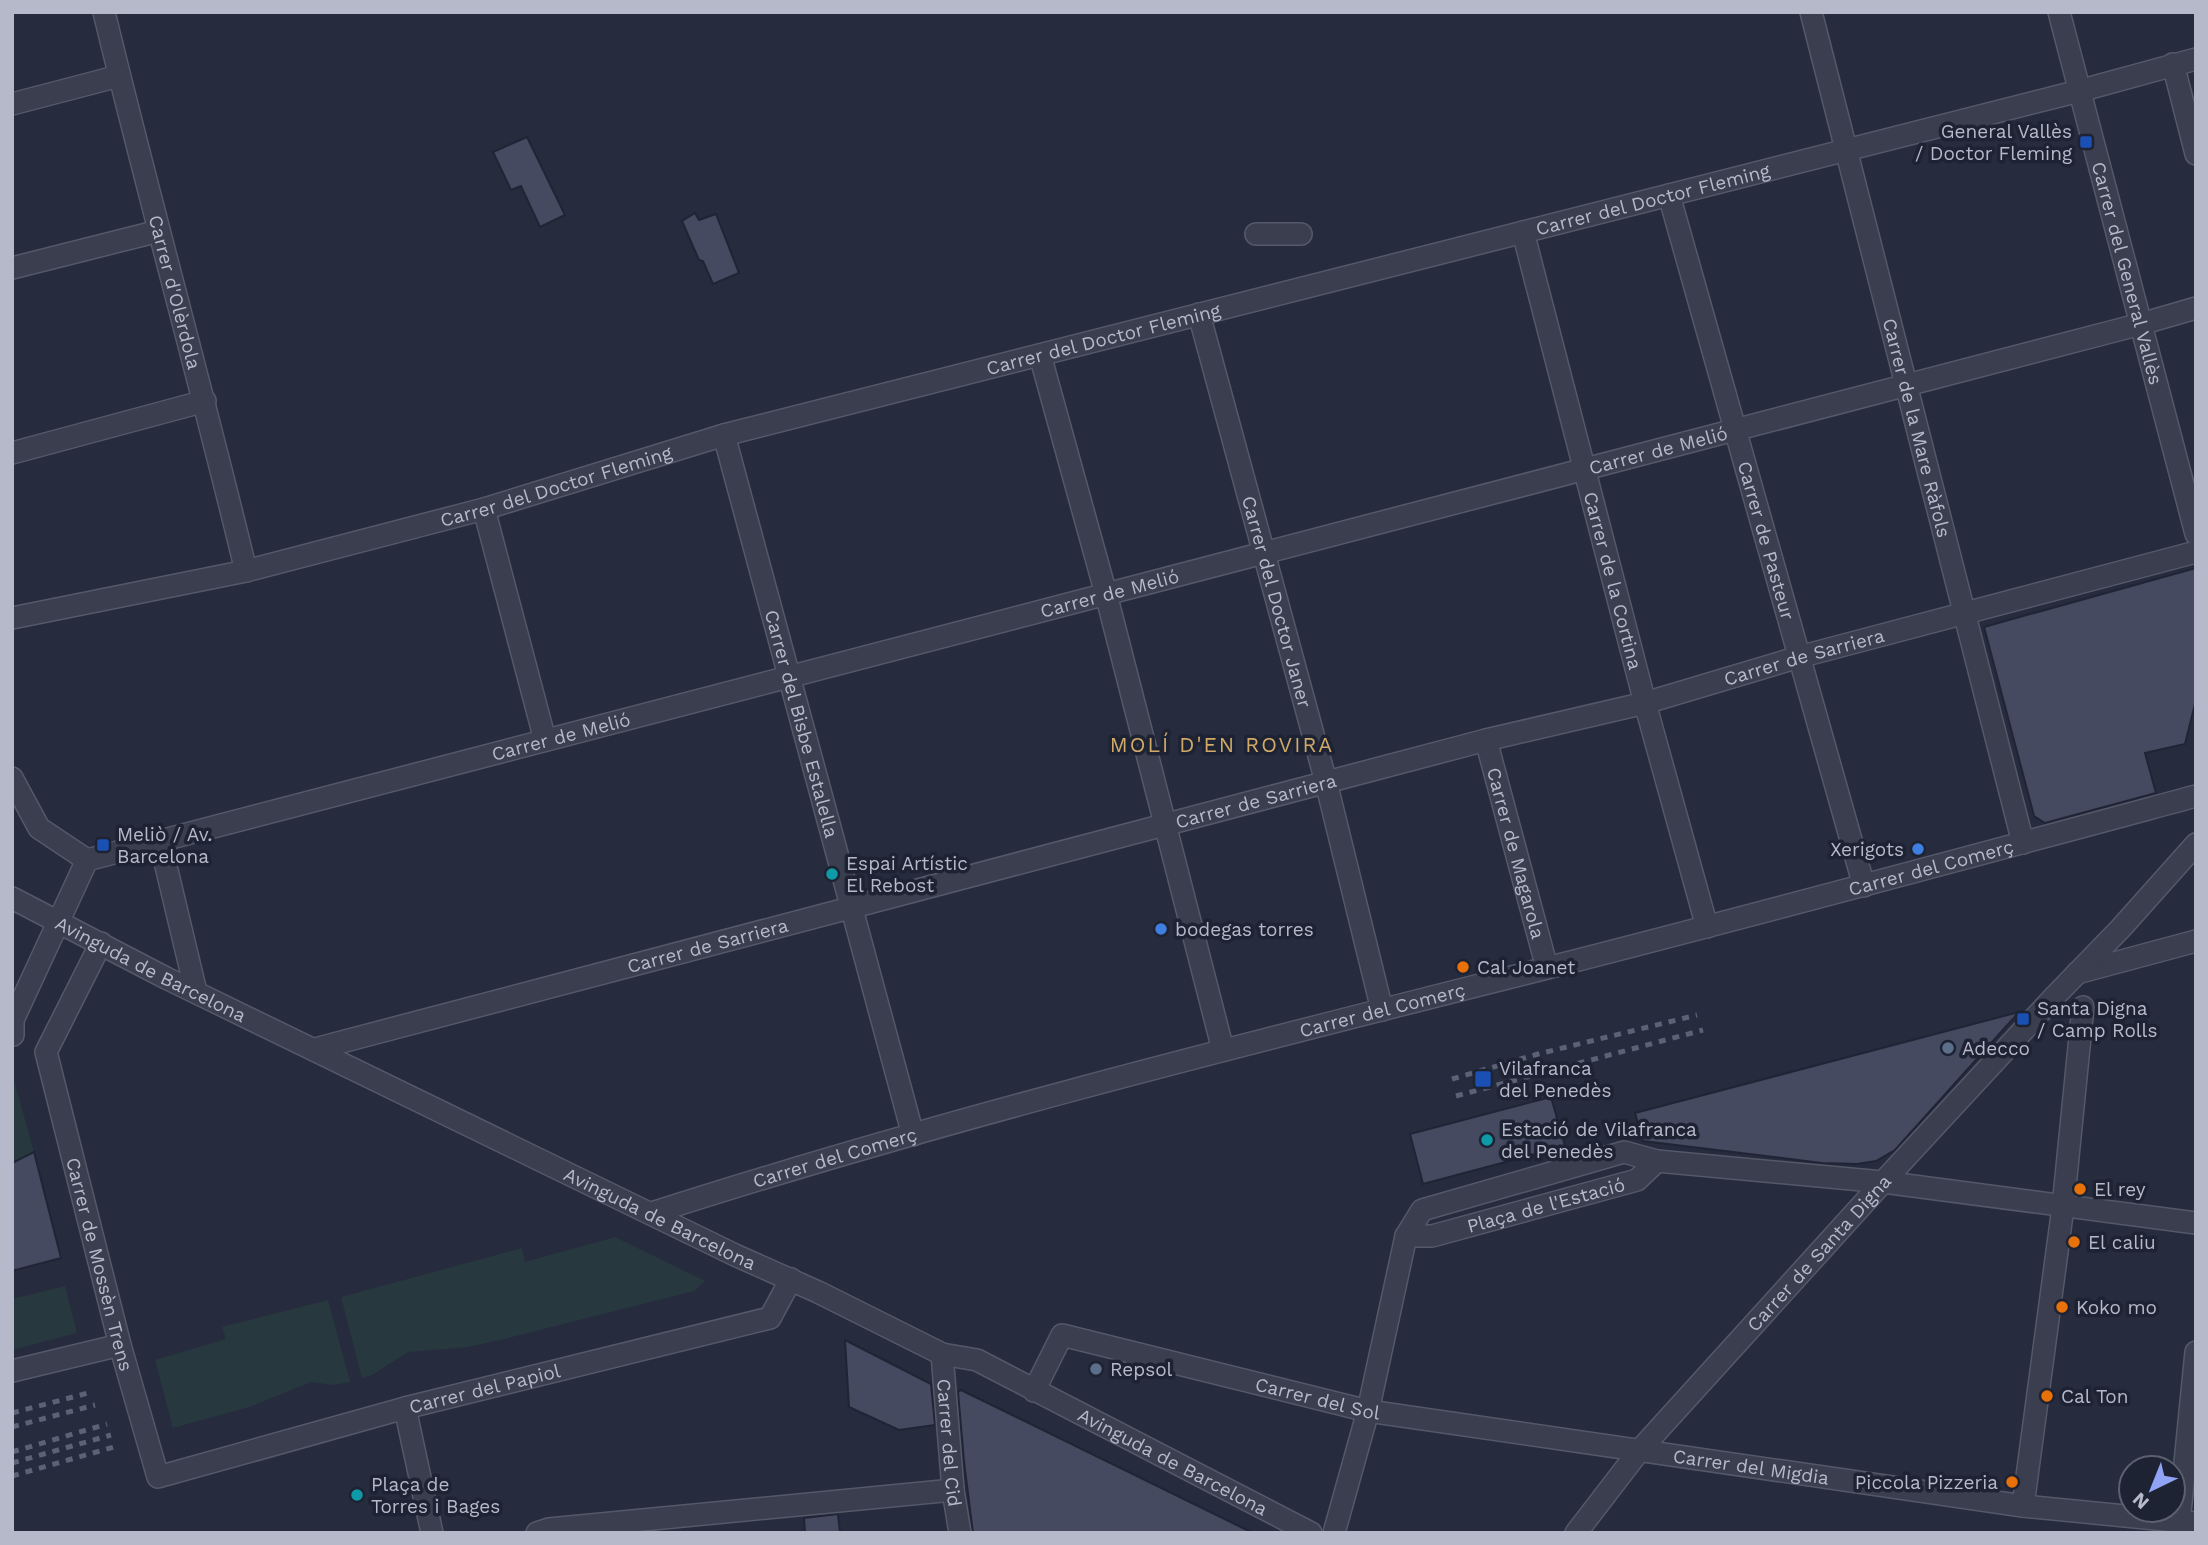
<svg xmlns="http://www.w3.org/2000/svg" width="2208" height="1545" font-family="'Work Sans',sans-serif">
	<rect width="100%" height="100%" fill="#262b3e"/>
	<g fill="#28383f">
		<path d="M12,1073l22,79 -22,11z"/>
		<path d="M615,1237l90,44 -11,10 -194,49 -32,7 -60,5 -36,23 -10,3 -21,-81 181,-49 3,14z"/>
		<path d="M65,1286l12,47 -65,17v-51z"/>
		<path d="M328,1300l22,82 -17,3 -22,-3 -62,25 -76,21 -18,-68 71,-21 -4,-12z"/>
	</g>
	<g fill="#454a60" stroke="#202535" stroke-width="2">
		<path d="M527,137l38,78 -25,12 -19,-41 -10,4 -18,-38z"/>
		<path d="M695,213l4,7 17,-6 23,59 -26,11 -10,-23 -4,-1 -17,-39z"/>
		<path d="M2196,568v132l-11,44 -40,9 11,40 -111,30 -11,-7 -50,-189z"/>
		<path d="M2019,1012l-124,138 -19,11 -19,3 -35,-1 -179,-22 -8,-28z"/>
		<path d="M1551,1097l14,49 -142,38 -13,-50z"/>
		<path d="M34,1152l27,106 -49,13v-108z"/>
		<path d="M845,1340l86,44 4,41 -36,5 -50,-23z"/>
		<path d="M961,1390l292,143h-280l-9,-71 -6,-70z"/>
		<path d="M838,1514l2,19h-35l-1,-15z"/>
	</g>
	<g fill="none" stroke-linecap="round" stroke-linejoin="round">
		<defs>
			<g id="minor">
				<path id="s1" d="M104,12c45,187 97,372 142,559"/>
				<path id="s2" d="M1811,12l212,831"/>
				<path id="s3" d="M2059,12l137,522"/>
				<path d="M2173,64l23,90"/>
				<path d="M12,104l107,-28"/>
				<path id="s4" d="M1669,195l195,691"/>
				<path id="s5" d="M1523,232l122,471 62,224"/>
				<path d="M1256,234h45"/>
				<path d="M12,268l147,-37"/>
				<path id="s6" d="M1199,314l127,468 56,228"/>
				<path d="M1040,355l66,239 117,456"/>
				<path id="s7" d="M724,435l189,700"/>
				<path d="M12,453l193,-52"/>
				<path d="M484,509l61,231"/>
				<path id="s8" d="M12,618l234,-47 238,-62 240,-74 1355,-344 117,-32"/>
				<path id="s9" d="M1486,740l61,228"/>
				<path d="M12,778l27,50 48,32"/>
				<path d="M160,841l36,151"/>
				<path id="s10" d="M12,898l154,80 569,277 83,37 124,62 35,6 334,173"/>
				<path id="s11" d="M101,943l-55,109 74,293 38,132 247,-69 365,-90 21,-39"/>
				<path d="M2077,973l119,-32"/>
				<path id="s12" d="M13,1035v-15l74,-160 2054,-536 55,-16"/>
				<path id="s13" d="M315,1049l1171,-309 159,-37 154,-46 397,-105"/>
				<path id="s14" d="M652,1213c296,-95 598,-170 899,-246 216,-55 430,-113 645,-171"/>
				<path id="s15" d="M1406,1236h26l205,-56 20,-19"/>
				<path id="s16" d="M942,1354l11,136 7,43"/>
				<path d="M12,1371l108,-26"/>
				<path id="s17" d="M1034,1391l28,-56 306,76 655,95 173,17"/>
				<path d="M405,1408l27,125"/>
				<path d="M2023,1506l40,-299 20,-200"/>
				<path d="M537,1533l12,-4 404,-39"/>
				<path d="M1334,1533l34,-122 38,-175 16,-26 202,-58 33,9 226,21 313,41"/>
				<path id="s18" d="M1576,1533l63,-82 244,-269 173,-187 65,-67 75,-84"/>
				<path d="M2178,1533l18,-181"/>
			</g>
		</defs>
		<use href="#minor" stroke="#545969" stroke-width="24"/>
		<use href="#minor" stroke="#3a3e4e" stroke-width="21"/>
		<g stroke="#5c6175" stroke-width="5" stroke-dasharray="7 7" stroke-linecap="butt">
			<path d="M1452,1079l86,-25 159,-39"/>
			<path d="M1456,1096l247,-66"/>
			<path d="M12,1413l80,-21"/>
			<path d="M12,1427l83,-22"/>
			<path d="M12,1452l95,-28"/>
			<path d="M12,1463l99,-28"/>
			<path d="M12,1476l102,-29"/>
		</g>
	</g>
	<g fill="#1a4fb4" stroke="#1e2333" stroke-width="2.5">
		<rect x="2079" y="135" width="14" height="14" rx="3.5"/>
		<rect x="96" y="838" width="14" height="14" rx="3.5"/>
		<rect x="2016" y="1012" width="14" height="14" rx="3.5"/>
		<rect x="1474" y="1070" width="18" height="18" rx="3.5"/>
	</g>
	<g fill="#3f7fe0" stroke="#1e2333" stroke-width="2.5">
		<circle cx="1918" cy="849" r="7"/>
		<circle cx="1161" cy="929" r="7"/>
	</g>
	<g fill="#0f9aa8" stroke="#1e2333" stroke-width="2.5">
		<circle cx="832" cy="874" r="7"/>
		<circle cx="1487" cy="1140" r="7"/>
		<circle cx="357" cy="1495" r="7"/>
	</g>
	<g fill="#e8710a" stroke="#1e2333" stroke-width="2.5">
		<circle cx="1463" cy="967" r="7"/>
		<circle cx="2080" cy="1189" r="7"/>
		<circle cx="2074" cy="1242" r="7"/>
		<circle cx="2062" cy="1307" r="7"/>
		<circle cx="2047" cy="1396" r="7"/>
		<circle cx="2012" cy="1482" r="7"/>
	</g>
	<g fill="#5c6f8a" stroke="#1e2333" stroke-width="2.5">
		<circle cx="1948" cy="1048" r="7"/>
		<circle cx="1096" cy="1369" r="7"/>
	</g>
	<g text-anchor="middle" stroke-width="7" stroke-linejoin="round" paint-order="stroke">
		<g font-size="19" fill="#b6b9c9" stroke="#1e2333" text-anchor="start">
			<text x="2072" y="138" text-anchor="end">General Vallès<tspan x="2072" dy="22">/ Doctor Fleming</tspan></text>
			<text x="117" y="841">Meliò / Av.<tspan x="117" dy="22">Barcelona</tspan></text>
			<text x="1904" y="856" text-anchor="end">Xerigots</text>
			<text x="846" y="870">Espai Artístic<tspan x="846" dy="22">El Rebost</tspan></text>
			<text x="1175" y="936">bodegas torres</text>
			<text x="1477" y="974">Cal Joanet</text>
			<text x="2037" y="1015">Santa Digna<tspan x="2037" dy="22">/ Camp Rolls</tspan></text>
			<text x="1962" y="1055">Adecco</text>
			<text x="1499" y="1075">Vilafranca<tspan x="1499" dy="22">del Penedès</tspan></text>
			<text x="1501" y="1136">Estació de Vilafranca<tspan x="1501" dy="22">del Penedès</tspan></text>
			<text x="2094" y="1196">El rey</text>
			<text x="2088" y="1249">El caliu</text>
			<text x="2076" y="1314">Koko mo</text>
			<text x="1110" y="1376">Repsol</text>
			<text x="2061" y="1403">Cal Ton</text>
			<text x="1998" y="1489" text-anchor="end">Piccola Pizzeria</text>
			<text x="371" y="1491">Plaça de<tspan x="371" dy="22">Torres i Bages</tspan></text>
		</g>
		<g font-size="19" fill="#b6b9c9" stroke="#1e2333">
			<text dy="7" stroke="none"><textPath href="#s8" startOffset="1694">Carrer del Doctor Fleming</textPath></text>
			<text dy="7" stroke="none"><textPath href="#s3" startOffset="270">Carrer del General Vallès</textPath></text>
			<text dy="7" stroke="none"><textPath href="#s1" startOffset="289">Carrer d'Olèrdola</textPath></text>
			<text dy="7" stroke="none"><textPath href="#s8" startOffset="1127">Carrer del Doctor Fleming</textPath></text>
			<text dy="7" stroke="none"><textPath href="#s2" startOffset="429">Carrer de la Mare Ràfols</textPath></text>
			<text dy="7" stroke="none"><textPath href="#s12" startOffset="1815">Carrer de Melió</textPath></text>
			<text dy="7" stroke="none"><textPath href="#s8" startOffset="560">Carrer del Doctor Fleming</textPath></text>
			<text dy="7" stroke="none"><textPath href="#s4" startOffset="359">Carrer de Pasteur</textPath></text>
			<text dy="7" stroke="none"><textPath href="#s5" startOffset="360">Carrer de la Cortina</textPath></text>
			<text dy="7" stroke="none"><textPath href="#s12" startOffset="1248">Carrer de Melió</textPath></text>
			<text dy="7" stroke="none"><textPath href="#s6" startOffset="298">Carrer del Doctor Janer</textPath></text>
			<text dy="7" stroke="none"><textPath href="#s13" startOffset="1540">Carrer de Sarriera</textPath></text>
			<text dy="7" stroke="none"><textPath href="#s7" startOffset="299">Carrer del Bisbe Estalella</textPath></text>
			<text dy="7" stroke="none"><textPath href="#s12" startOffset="681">Carrer de Melió</textPath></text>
			<text dy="7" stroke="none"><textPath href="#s13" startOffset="973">Carrer de Sarriera</textPath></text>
			<text dy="7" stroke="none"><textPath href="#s9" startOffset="117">Carrer de Magarola</textPath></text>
			<text dy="7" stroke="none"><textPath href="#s14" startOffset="1325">Carrer del Comerç</textPath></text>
			<text dy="7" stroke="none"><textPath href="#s13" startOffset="406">Carrer de Sarriera</textPath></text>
			<text dy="7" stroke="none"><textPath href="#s10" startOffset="156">Avinguda de Barcelona</textPath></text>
			<text dy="7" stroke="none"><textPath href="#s14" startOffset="758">Carrer del Comerç</textPath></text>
			<text dy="7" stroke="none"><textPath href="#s14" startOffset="191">Carrer del Comerç</textPath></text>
			<text dy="7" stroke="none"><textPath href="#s15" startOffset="144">Plaça de l'Estació</textPath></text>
			<text dy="7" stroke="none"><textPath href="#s10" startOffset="723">Avinguda de Barcelona</textPath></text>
			<text dy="7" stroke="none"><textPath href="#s18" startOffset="371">Carrer de Santa Digna</textPath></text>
			<text dy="7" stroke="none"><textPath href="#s11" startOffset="341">Carrer de Mossèn Trens</textPath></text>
			<text dy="7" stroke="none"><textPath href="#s11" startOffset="900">Carrer del Papiol</textPath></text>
			<text dy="7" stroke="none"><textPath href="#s17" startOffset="326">Carrer del Sol</textPath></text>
			<text dy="7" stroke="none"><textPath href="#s16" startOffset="89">Carrer del Cid</textPath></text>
			<text dy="7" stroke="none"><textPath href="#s10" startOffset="1292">Avinguda de Barcelona</textPath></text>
			<text dy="7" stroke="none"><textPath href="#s17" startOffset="765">Carrer del Migdia</textPath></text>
		</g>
		<g font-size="21" letter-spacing="2" fill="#d1aa69" stroke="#1e2333">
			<text x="1222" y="752">MOLÍ D'EN ROVIRA</text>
		</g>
	</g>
	<rect width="2208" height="1545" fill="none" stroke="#b6b9c9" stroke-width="28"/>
	<g transform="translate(2152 1489) rotate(223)"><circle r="33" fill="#1e2333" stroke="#5b5f6f" stroke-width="2"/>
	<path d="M0-5L12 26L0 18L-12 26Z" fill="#90a3f4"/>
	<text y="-10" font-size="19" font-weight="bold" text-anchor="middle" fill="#b6b9c9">N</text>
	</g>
</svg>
